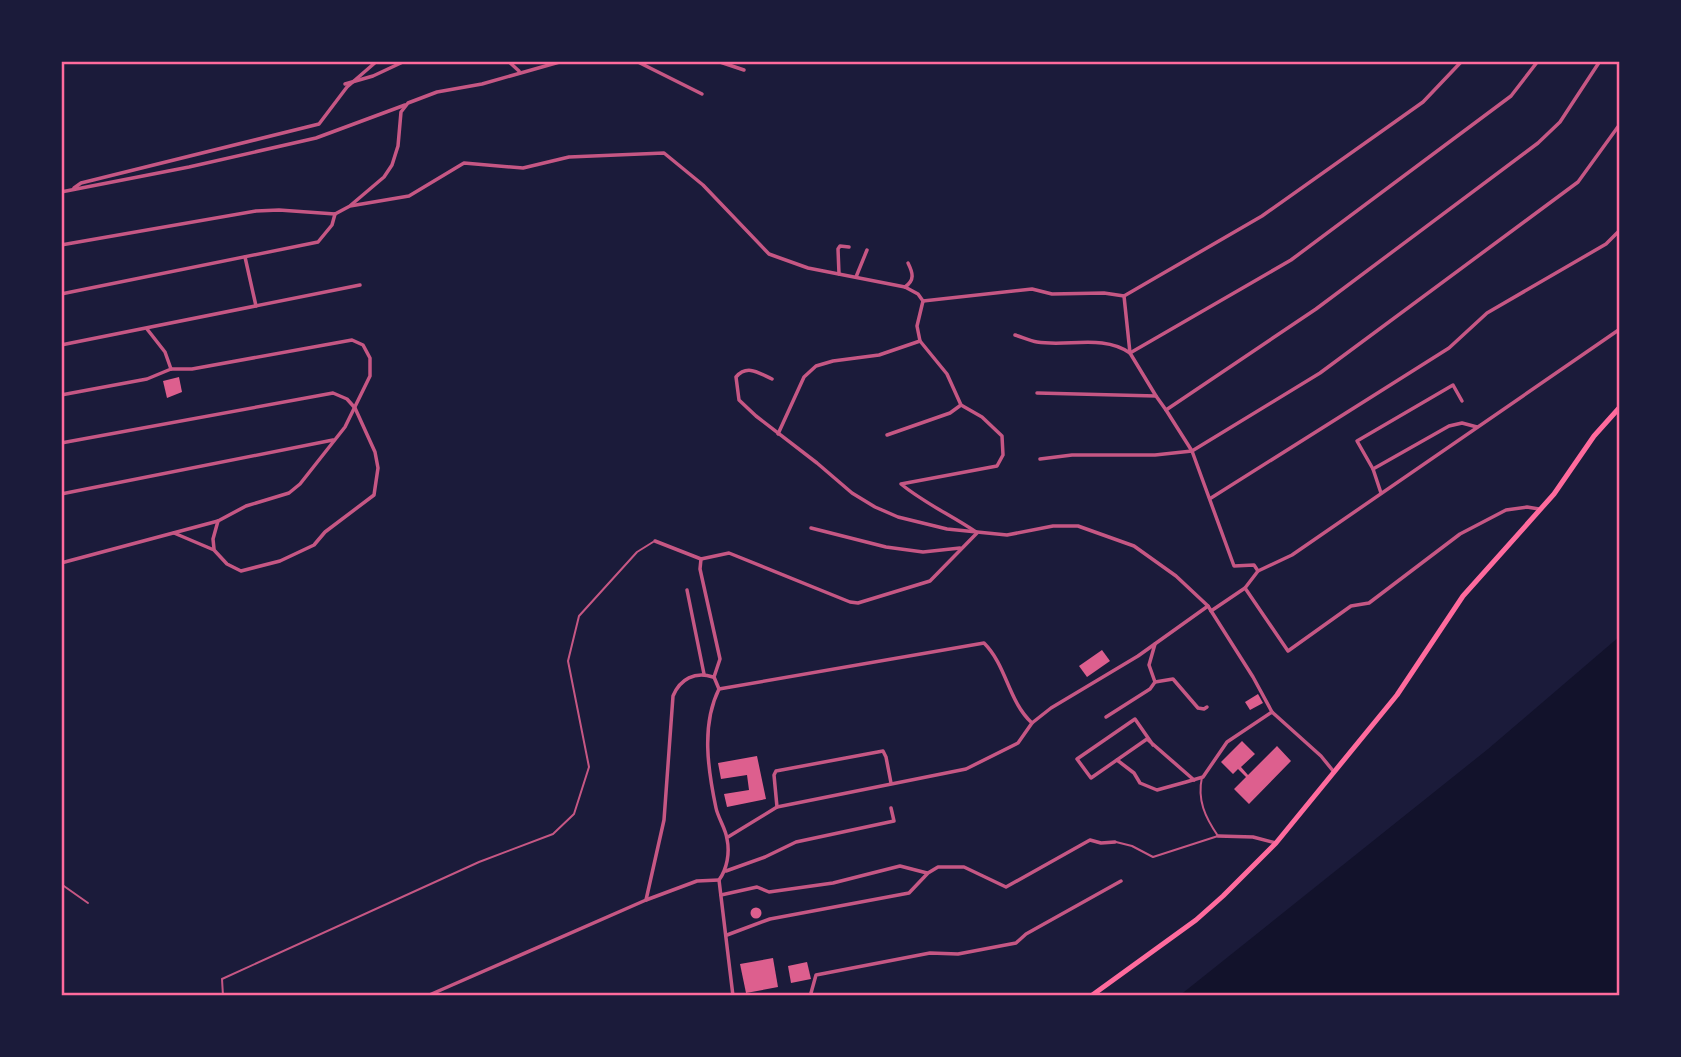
<svg xmlns="http://www.w3.org/2000/svg" width="1681" height="1057" font-family="'Sofia Sans Condensed',sans-serif">
	<rect width="100%" height="100%" fill="#1b1b3a"/>
	<path fill="#12122b" d="M1620,636v360h-441l309,-247z"/>
	<g fill="#dd5f8e">
		<path d="M179,377l3,15 -15,6 -4,-17z"/>
		<path d="M1102,650l8,11 -23,16 -8,-11z"/>
		<path d="M1258,694l5,9 -13,7 -5,-8z"/>
		<path d="M1242,741l13,13 -14,13 7,8 29,-29 14,15 -42,43 -15,-15 12,-12 -8,-8 -5,5 -12,-12z"/>
		<path d="M757,756l9,43 -39,8 -3,-13 25,-4 -2,-15 -26,4 -3,-16z"/>
		<circle cx="756" cy="913" r="5.5"/>
		<path d="M773,958l5,29 -32,6 -6,-29z"/>
		<path d="M807,962l4,17 -20,4 -3,-17z"/>
	</g>
	<g fill="none" stroke-linecap="round" stroke-linejoin="round">
		<g stroke="#c65784" stroke-width="2">
			<path d="M1116,842l16,4 21,11 65,-21c-13,-19 -21,-36 -16,-59"/>
			<path d="M61,884l27,19"/>
			<path d="M223,996l-1,-17 257,-117 74,-28 21,-20 15,-47 -21,-106 11,-45 58,-64 16,-10"/>
		</g>
		<g stroke="#c65784" stroke-width="3.5">
			<path d="M508,61l11,10"/>
			<path d="M636,61l66,33"/>
			<path d="M717,61l27,9"/>
			<path d="M345,84l28,-8 32,-15"/>
			<path d="M74,188l7,-5 238,-59 28,-37 30,-26"/>
			<path d="M61,192l128,-25 127,-29 89,-33"/>
			<path d="M351,205l33,-28 8,-12 6,-19 3,-34 7,-9 29,-11 45,-8 81,-23"/>
			<path d="M335,214l15,-8 59,-10 55,-33 59,5 46,-11 95,-4 39,32 66,69 39,14 97,19 13,7 5,7"/>
			<path d="M61,245l195,-34 23,-1 56,4"/>
			<path d="M245,257l11,49"/>
			<path d="M839,274l-1,-25 2,-3 9,1"/>
			<path d="M856,277l11,-27"/>
			<path d="M905,287c10,-7 8,-14 3,-24"/>
			<path d="M61,294l257,-52 14,-17 3,-11"/>
			<path d="M1124,296l6,57 26,43"/>
			<path d="M923,301l109,-12 20,5 52,-1 20,3 138,-80 161,-114 39,-41"/>
			<path d="M923,301l-6,25 3,15 27,33 14,31 21,12 20,19 1,19 -6,11 -96,18c23,19 50,31 75,48"/>
			<path d="M147,329l18,23 6,17"/>
			<path d="M1015,335c7,2 15,6 22,7 31,5 66,-8 93,11l161,-93 220,-164 27,-35"/>
			<path d="M61,345l299,-60"/>
			<path d="M772,379c-13,-6 -25,-15 -36,-2l3,23 17,16 61,47 35,30 23,14 23,10 49,12 60,6 46,-9h25l56,20 42,30 32,30 45,71 19,35 49,44 13,16"/>
			<path d="M1037,393l119,3 10,14 150,-101 222,-166 22,-21 40,-61"/>
			<path d="M61,395l86,-16 24,-10h21l160,-29 11,5 7,13v18l-25,51 -45,57 -11,9 -43,13 -28,15 -157,42"/>
			<path d="M1166,410l26,41 42,115 20,-1 4,6"/>
			<path d="M778,434l26,-57 12,-11 17,-5 46,-6 41,-14"/>
			<path d="M887,435l63,-22 11,-8"/>
			<path d="M61,443l272,-50 14,6 8,9 20,44 3,16 -4,27 -49,37 -11,13 -34,16 -39,10 -14,-7 -13,-14 -40,-17"/>
			<path d="M1040,459l32,-4h83l37,-4 128,-78 258,-191 42,-58"/>
			<path d="M1373,469l-16,-28 96,-56 9,16"/>
			<path d="M1381,493l-8,-24 76,-43 13,-3 15,4"/>
			<path d="M61,494l272,-54"/>
			<path d="M1211,498l238,-150 38,-35 119,-69 14,-14"/>
			<path d="M811,528l75,19 37,5 37,-4"/>
			<path d="M655,541l46,18 28,-6 121,49 8,1 72,-22 47,-48"/>
			<path d="M214,549l-1,-10 5,-18"/>
			<path d="M701,559l-1,10 20,90 -6,18 5,12c-18,36 -11,81 -3,119 2,10 10,21 11,31 3,14 0,30 -8,41l14,116"/>
			<path d="M1245,588l43,63 63,-45 18,-3 91,-69 46,-24 21,-3 12,2"/>
			<path d="M687,590l17,84"/>
			<path d="M1211,611l34,-23 13,-17 34,-16 328,-226"/>
			<path d="M1155,682l18,-3 25,29 6,1 3,-2"/>
			<path d="M719,689l265,-46c23,23 24,58 48,80l-14,20 -52,26 -189,38 -49,30"/>
			<path d="M1106,717l44,-28 5,-7 -6,-17 6,-21"/>
			<path d="M1032,723l19,-15 87,-52 70,-50"/>
			<path d="M1153,745l-18,-26 -58,40 14,19 56,-39 47,41"/>
			<path d="M1117,760l17,13 6,10 17,7 29,-8 17,-5 24,-35 45,-30"/>
			<path d="M777,807l-3,-32 2,-4 107,-20 3,6 5,26"/>
			<path d="M1218,836l35,1 23,6"/>
			<path d="M726,871l39,-14 31,-15 98,-21 -3,-13"/>
			<path d="M721,895l36,-8 12,5 64,-9 67,-17 27,7"/>
			<path d="M646,900l18,-80 9,-124c7,-17 22,-25 40,-19"/>
			<path d="M727,935l43,-16 139,-26 19,-20 10,-6h26l42,20 84,-47 11,3 14,-1"/>
			<path d="M811,993l5,-18 114,-22 28,1 58,-11 10,-9 95,-53"/>
			<path d="M427,996l219,-96 51,-19 22,-1"/>
		</g>
		<path stroke="#ff6b9d" stroke-width="5" d="M1091,996l105,-76 27,-24 53,-53 121,-148 66,-99 91,-102 40,-58 26,-29"/>
	</g>
	<rect width="1681" height="1057" fill="none" stroke="#1b1b3a" stroke-width="126"/>
	<rect x="63" y="63" width="1555" height="931" fill="none" stroke="#ff6b9d" stroke-width="2.5"/>
</svg>
